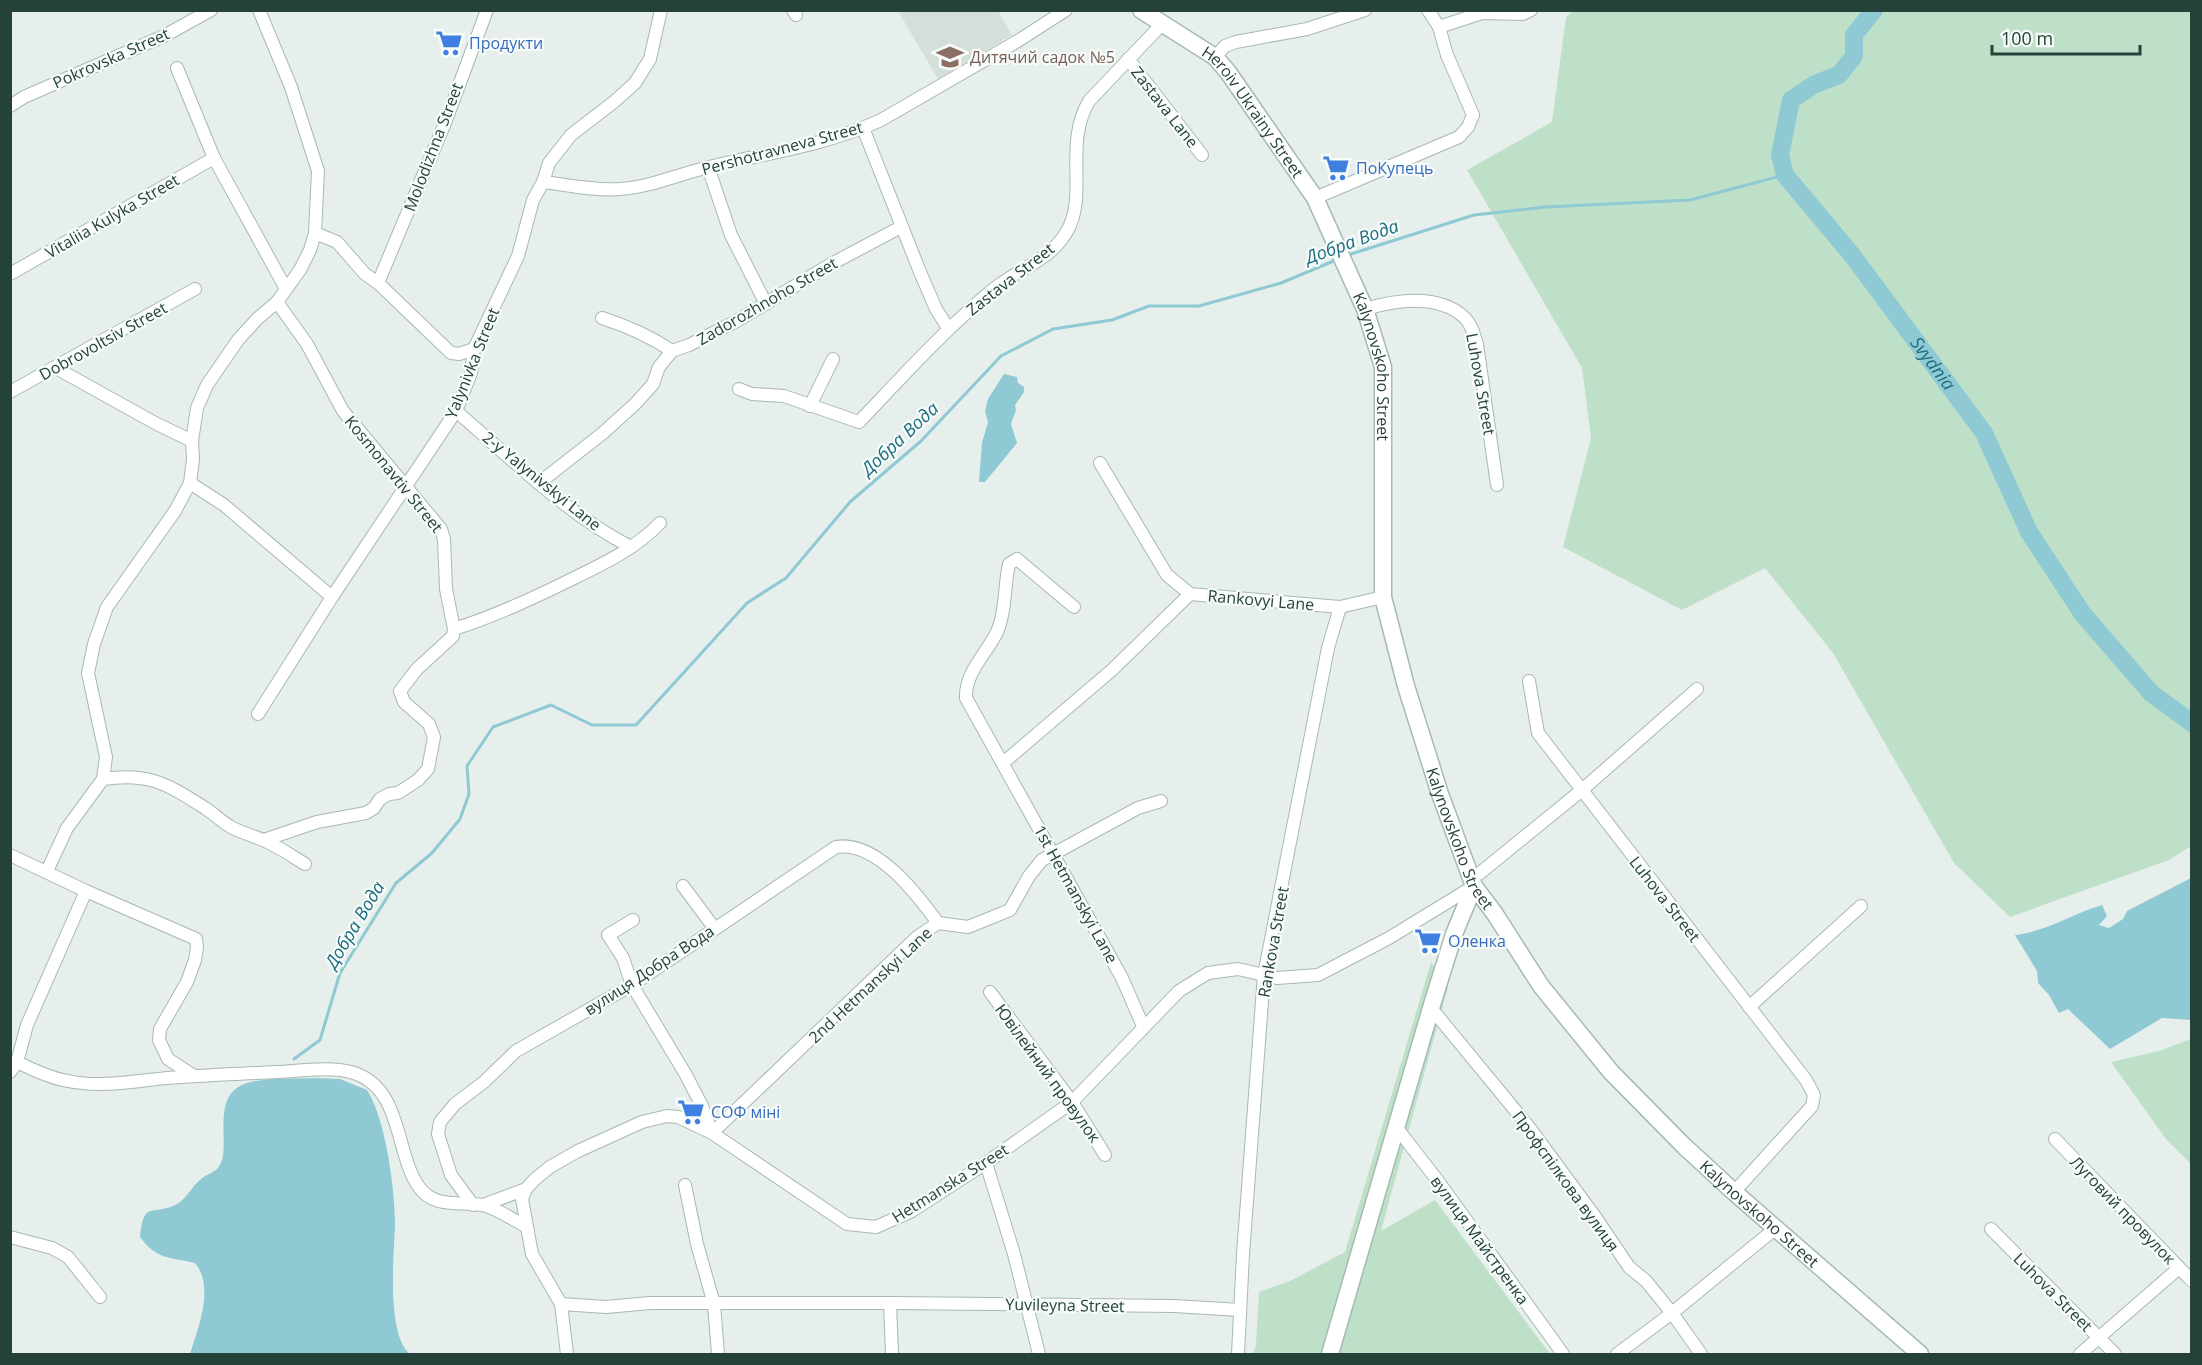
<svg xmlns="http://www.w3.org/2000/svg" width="2202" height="1365" font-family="'Open Sans',sans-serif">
	<rect width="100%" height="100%" fill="#e6efeb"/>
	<path fill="#d4dfda" d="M898,11h100l14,24 -74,44z"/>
	<g fill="#bfe0c8">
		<path d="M1573,11h618v835l-22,14 -159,57 -56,-54 -121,-210 -68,-85 -83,42 -119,-63 28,-109 -9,-70 -115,-198 85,-48 14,-105z"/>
		<path d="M1431,962l14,18 3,7 -67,244 54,-31 115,154h-297l3,-9 3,-53 31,-11 55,-29z"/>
		<path d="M2191,1039h1l-1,125 -25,-25 -55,-77 48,-11z"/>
	</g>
	<g fill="#8ec9d4">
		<path d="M1004,374l13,3 1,6 6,4v5l-9,13 1,5 -5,14 6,19 -32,39h-6l3,-39 6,-21 -3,-11 3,-12z"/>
		<path d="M2191,878v142l-29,-2 -52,31 -42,-40 -9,4 -10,-18 -11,-12 -1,-12 -22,-36c30,-3 57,-21 87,-30l5,11 -8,9 10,3 14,-9 4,-8z"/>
		<path d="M316,1078l24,1 27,11c19,30 28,100 28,135 -1,29 -9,110 15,129h-220c8,-26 25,-67 5,-91 -25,-6 -38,-3 -55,-26 4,-37 11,-21 35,-32 11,-5 17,-19 26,-26 5,-4 11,-6 16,-10 17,-16 -8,-69 25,-84 16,-8 55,-6 74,-7z"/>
	</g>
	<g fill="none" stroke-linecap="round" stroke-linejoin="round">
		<g stroke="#8ec9d4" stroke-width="3">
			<path d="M1348,255l126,-40 72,-8 144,-7 95,-25"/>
			<path d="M294,1059l26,-19 20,-67 56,-90 36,-30 28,-34 9,-25 -2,-28 26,-39 58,-22 41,20h44l111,-122 39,-25 64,-76 71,-61 80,-85 52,-27 59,-9 37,-14h50l82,-23 55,-23"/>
		</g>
		<path stroke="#8ec9d4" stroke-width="18" id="s1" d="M1874,10l-20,25v21l-15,19 -24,9 -24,16 -11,55 5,20 67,80 132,178 45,99 53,81 69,80 41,30"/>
		<defs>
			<g id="street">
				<path d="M793,10l3,5"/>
				<path d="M1428,10l11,17"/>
				<path d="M1215,57l10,-11 11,-4 71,-13 58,-19"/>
				<path d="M1128,59l74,96"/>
				<path d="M177,68l37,90 72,131"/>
				<path d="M10,106l14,-9 140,-61 47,-26"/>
				<path d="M863,128l57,144 16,37 12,19"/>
				<path d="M708,167l23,68 35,69"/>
				<path d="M543,182c25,3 52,9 77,7 31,-2 59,-15 89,-22 58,-14 118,-22 172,-47l135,-78 50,-32"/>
				<path d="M1315,198l144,-61 9,-10 5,-12 -26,-60 -8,-28 43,-14 41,1 8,-4"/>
				<path d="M315,233l22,9 28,32 13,9 73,70 8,1 15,-5"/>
				<path d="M10,274l204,-116"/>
				<path d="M378,283l67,-160 42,-113"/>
				<path d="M1365,309c31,-9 74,-16 100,9 7,7 9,17 12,26l20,141"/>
				<path d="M602,318c25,8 48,18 70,33"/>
				<path d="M56,368l99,55 37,18"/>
				<path d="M739,389l13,5 32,2 75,26c41,-43 80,-86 125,-125 6,-5 12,-10 18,-14 23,-17 47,-23 64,-50 23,-37 -3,-88 23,-132l74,-78"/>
				<path d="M10,392l185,-103"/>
				<path d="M810,406l23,-47"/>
				<path d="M456,411c55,47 110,103 175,136"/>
				<path d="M1100,463l67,112 23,19 150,13 43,-10"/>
				<path d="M190,483l34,22 108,92"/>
				<path d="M539,483l64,-50 32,-29 18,-20 6,-17 13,-16 17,-6 46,-23 98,-59 68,-36"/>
				<path d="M1074,607l-57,-48 -8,5c-5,22 -3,50 -13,70 -11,21 -31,39 -30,64l156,280 21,48"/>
				<path d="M454,629c41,-13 78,-30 116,-49 33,-16 65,-31 90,-57"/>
				<path d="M1529,681l9,52 268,347 8,15 -2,11 -78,86"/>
				<path d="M258,714l74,-117 124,-186 15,-38 3,-24 44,-93 15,-56 10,-18 6,-19 22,-28 44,-34 20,-18 15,-24 11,-49"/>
				<path d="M1003,763l109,-93 78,-76"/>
				<path d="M103,779c46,-7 64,5 102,29 9,6 17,14 26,19 11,6 23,9 34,14 14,6 27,15 40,23"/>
				<path d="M264,840l53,-18 49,-9 8,-5 6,-9 9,-5 9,-1 20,-13 10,-11 6,-32 -5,-13 -25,-22 -4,-11 17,-22 36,-33 1,-7 -8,-40 -2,-50 -3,-10 -98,-118 -36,-67 -30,-42"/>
				<path d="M10,855l76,36 110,48 1,8 -2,13 -8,22 -27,47 -1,11 9,19 26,17"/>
				<path d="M47,871l20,-43 36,-49 3,-22 -18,-84 6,-29 13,-37 68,-96 15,-28 3,-24 -1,-18 5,-33 10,-23 31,-45 19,-21 20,-17 23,-32 10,-20 5,-17 3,-62 -27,-84 -32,-77"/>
				<path d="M1471,878l9,-5 102,-83 115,-101"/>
				<path d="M683,886l32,43"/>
				<path d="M633,920l-25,15 15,23 9,27 54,90 16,31 10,27 205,-196 21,-14 30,4 42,-17 19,-34 13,-16 96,-52 23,-7"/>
				<path d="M990,992l82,110 33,53"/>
				<path d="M1749,1007l112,-101"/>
				<path d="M1431,1008l98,119 67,91 33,49 17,14 26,32 29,41"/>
				<path d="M17,1062c16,8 33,16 51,19 32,7 67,0 99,-3 37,-3 73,-4 110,-6 22,-1 55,-6 77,1 49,16 41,81 65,114 15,22 41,14 63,18 13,2 33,16 45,22"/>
				<path d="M10,1072l7,-10 10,-37 59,-134"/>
				<path d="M1396,1127l42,54 125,173"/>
				<path d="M2055,1139l137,142"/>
				<path d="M986,1163l28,91 25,100"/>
				<path d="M685,1185l12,59 17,60 4,50"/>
				<path d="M473,1205l-22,-30 -13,-41 2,-12 15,-18 29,-22 32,-31 116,-66 204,-138c40,-7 81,47 102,76"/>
				<path d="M483,1205l43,-16"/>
				<path d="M1991,1229l124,125"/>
				<path d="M10,1237l42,11 16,9 32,40"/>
				<path d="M890,1303l2,51"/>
				<path d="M561,1304l45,3 44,-4h240l284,3 66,4"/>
				<path d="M567,1354l-6,-50 -29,-50 -10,-55 4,-10 9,-10 15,-12 28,-16 64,-29 25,-6 11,1 34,16 135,91 29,3 36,-16 74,-48 86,-61 107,-111 29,-18 30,-4 39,9 41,-3 71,-37 85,-52"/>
				<path d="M1238,1354l5,-100 21,-279 64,-327 12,-41"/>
				<path d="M1617,1354l55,-41 104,-85"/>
				<path d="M2080,1354l99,-86"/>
			</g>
			<g id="secondary">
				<path id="s2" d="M1141,10l74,47 13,15 87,126 50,111 18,58v230l23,89 34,108 34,92 21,28 46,72 70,86 73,74 50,46 186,162"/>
				<path d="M1330,1354l101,-346 23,-74 20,-48"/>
			</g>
		</defs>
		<use href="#street" stroke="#a8b8b2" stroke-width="14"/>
		<use href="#secondary" stroke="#a4bbb3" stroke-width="19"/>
		<use href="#street" stroke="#fff" stroke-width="12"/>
		<use href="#secondary" stroke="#fff" stroke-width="16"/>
	</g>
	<defs>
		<symbol id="supermarket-bare" viewBox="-9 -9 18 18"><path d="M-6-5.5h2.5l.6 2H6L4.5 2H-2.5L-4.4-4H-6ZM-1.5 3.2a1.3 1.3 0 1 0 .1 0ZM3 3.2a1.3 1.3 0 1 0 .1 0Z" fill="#3f7fe0" stroke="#f7fbf9" stroke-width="2.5" paint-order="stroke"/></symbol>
		<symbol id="school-bare" viewBox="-9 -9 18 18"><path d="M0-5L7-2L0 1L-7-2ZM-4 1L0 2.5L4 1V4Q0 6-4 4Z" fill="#8d6e63" stroke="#f7fbf9" stroke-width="2.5" paint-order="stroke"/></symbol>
	</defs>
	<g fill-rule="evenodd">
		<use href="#supermarket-bare" x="430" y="24" width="38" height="38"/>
		<use href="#school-bare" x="931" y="38" width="38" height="38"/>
		<use href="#supermarket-bare" x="1317" y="149" width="38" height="38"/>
		<use href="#supermarket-bare" x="1409" y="922" width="38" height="38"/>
		<use href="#supermarket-bare" x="672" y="1093" width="38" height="38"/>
	</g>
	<g text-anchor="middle" stroke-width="4.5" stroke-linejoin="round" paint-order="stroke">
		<g font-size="16" fill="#366cbe" stroke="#f7fbf9" text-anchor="start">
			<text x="469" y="49">Продукти</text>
			<text x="1356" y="174">ПоКупець</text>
			<text x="1448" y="947">Оленка</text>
			<text x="711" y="1118">СОФ міні</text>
		</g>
		<g font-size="16" fill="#785e54" stroke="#f7fbf9" text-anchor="start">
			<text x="970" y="63">Дитячий садок №5</text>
		</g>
		<g font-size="16" fill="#24423a" stroke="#f7fbf9">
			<text transform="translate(111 58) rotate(-24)" y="6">Pokrovska Street</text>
			<text transform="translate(1165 107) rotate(52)" y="6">Zastava Lane</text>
			<text dy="6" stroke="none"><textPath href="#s2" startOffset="154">Heroiv Ukrainy Street</textPath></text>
			<text transform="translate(433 147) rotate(-69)" y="6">Molodizhna Street</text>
			<text transform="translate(782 148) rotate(-15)" y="6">Pershotravneva Street</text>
			<text transform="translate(112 216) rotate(-30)" y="6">Vitaliia Kulyka Street</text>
			<text transform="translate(1010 279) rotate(-38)" y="6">Zastava Street</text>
			<text transform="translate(767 301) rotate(-30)" y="6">Zadorozhnoho Street</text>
			<text transform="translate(103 341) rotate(-29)" y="6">Dobrovoltsiv Street</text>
			<text transform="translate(472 363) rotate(-68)" y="6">Yalynivka Street</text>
			<text dy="6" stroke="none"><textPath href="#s2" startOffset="441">Kalynovskoho Street</textPath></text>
			<text transform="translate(1481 384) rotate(80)" y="6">Luhova Street</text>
			<text transform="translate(394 474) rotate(51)" y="6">Kosmonavtiv Street</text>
			<text transform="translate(542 481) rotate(39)" y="6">2-y Yalynivskyi Lane</text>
			<text transform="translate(1261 600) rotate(5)" y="6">Rankovyi Lane</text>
			<text dy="6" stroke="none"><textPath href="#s2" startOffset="927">Kalynovskoho Street</textPath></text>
			<text transform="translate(1076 894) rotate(61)" y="6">1st Hetmanskyi Lane</text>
			<text transform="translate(1665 899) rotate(52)" y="6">Luhova Street</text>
			<text transform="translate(1273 942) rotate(-80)" y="6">Rankova Street</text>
			<text transform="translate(649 970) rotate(-33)" y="6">вулиця Добра Вода</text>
			<text transform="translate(870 985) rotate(-43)" y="6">2nd Hetmanskyi Lane</text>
			<text transform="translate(1048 1073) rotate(54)" y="6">Ювілейний провулок</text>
			<text transform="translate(1566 1181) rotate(54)" y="6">Профспілкова вулиця</text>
			<text transform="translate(950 1183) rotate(-32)" y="6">Hetmanska Street</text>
			<text transform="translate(2123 1210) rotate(46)" y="6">Луговий провулок</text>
			<text dy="6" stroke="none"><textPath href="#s2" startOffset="1413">Kalynovskoho Street</textPath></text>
			<text transform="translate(1480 1240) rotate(54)" y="6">вулиця Майстренка</text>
			<text transform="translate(2053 1292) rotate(45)" y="6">Luhova Street</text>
			<text transform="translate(1065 1305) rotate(1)" y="6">Yuvileyna Street</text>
		</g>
		<g font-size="18" font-style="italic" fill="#1c6f80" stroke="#f7fbf9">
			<text transform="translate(1352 242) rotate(-20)" y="6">Добра Вода</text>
			<text dy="6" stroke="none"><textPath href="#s1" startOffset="448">Svydnia</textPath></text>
			<text transform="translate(900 439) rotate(-43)" y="6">Добра Вода</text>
			<text transform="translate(355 925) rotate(-59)" y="6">Добра Вода</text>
		</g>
	</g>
	<rect width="2202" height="1365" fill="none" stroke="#24423a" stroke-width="24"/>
	<path d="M1992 45v9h148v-9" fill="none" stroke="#24423a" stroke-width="3"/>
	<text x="2001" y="45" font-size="18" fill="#24423a" stroke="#f7fbf9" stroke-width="4.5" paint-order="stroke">100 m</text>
</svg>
